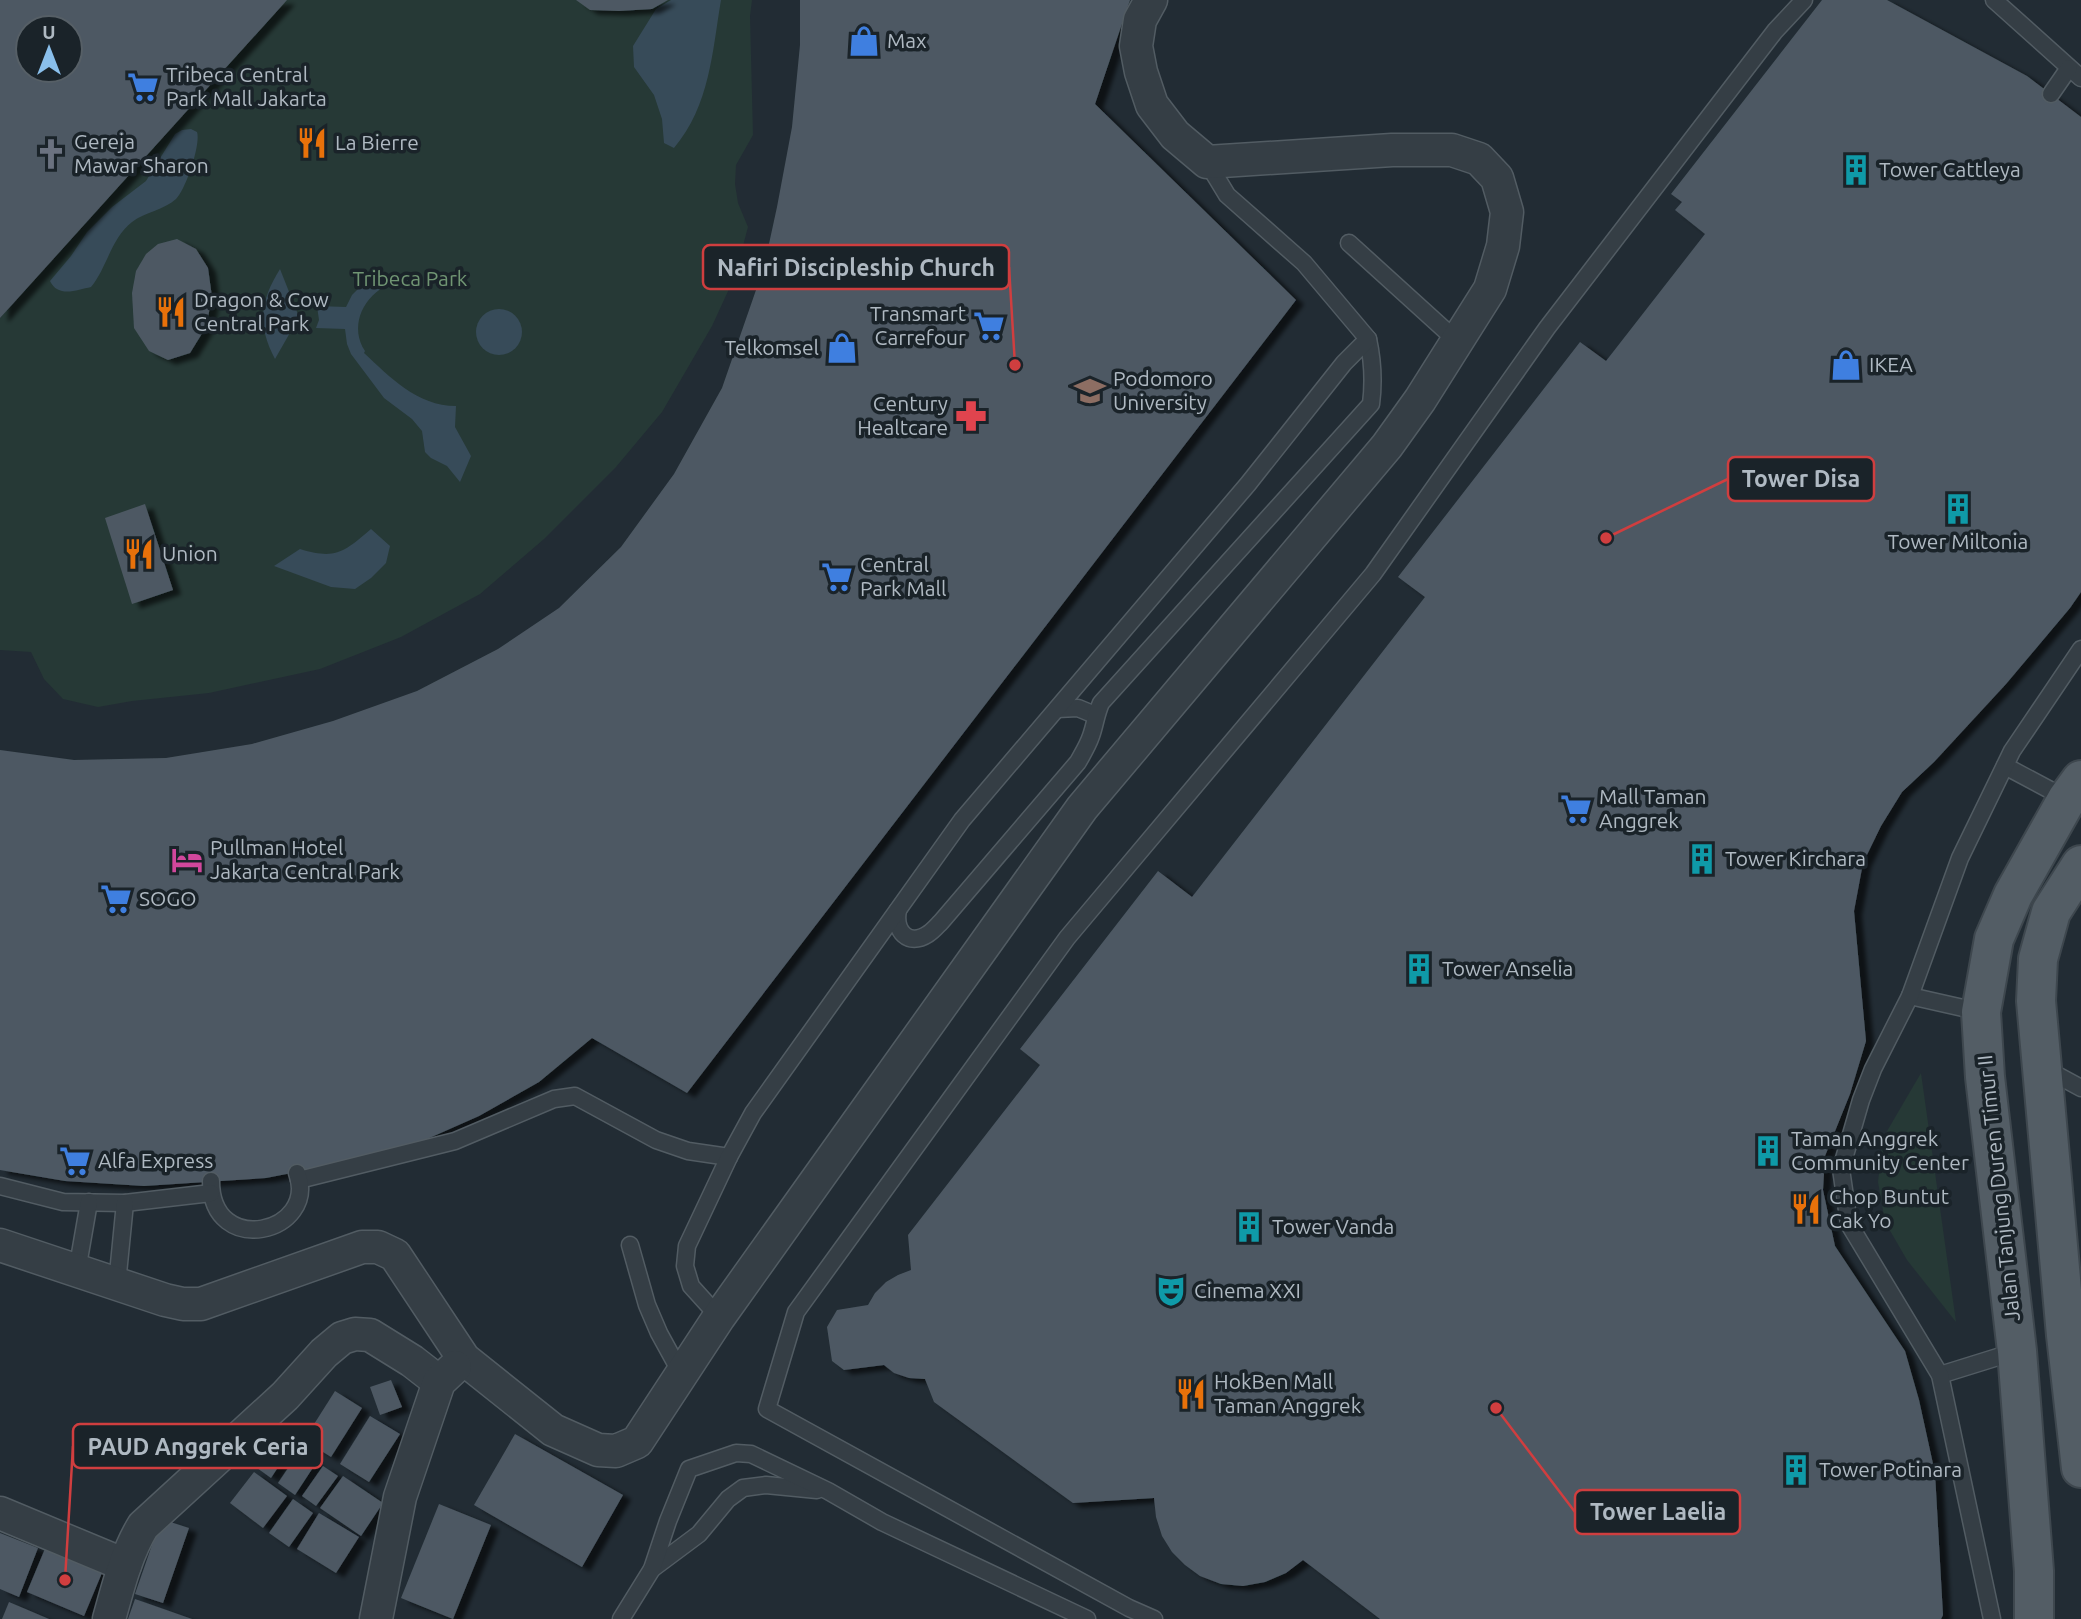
<svg xmlns="http://www.w3.org/2000/svg" width="2081" height="1619" font-family="Ubuntu,sans-serif">
	<defs>
		<filter id="shadow"><feDropShadow dx="8" dy="4.5" stdDeviation="2" flood-color="#0009"/></filter>
	</defs>
	<rect width="100%" height="100%" fill="#222c34"/>
	<g fill="#263936">
		<path d="M286,0h466l-2,16 3,119 -17,30 -1,19 3,19 10,24 -13,49 -23,50 -50,86 -46,55 -72,72 -64,55 -79,43 -81,32 -111,24 -77,8 -34,6 -35,-8 -19,-20 -13,-27 -31,-2v-332z"/>
		<path d="M1921,1073l35,249 -49,-62 -22,-38 -7,-40 5,-44z"/>
	</g>
	<g fill="#374b59">
		<path d="M671,0h50c-9,53 -11,105 -47,148l-10,-5 -2,-24 -8,-24 -20,-28 -1,-21 23,-37z"/>
		<path d="M191,129l6,3c4,12 -11,57 -21,67 -12,11 -31,13 -44,23 -21,16 -25,46 -41,65 -14,3 -33,11 -41,-6l21,-25 16,-24 25,-25 34,-26 29,-47 7,-4z"/>
		<path d="M280,269l19,48 -24,42c-18,-34 -15,-58 5,-90z"/>
		<path d="M372,275l12,12c-23,13 -34,41 -19,64l-1,2c26,24 53,53 92,53l-1,21 16,29 -11,26 -13,-16 -16,-8 -6,-6 -3,-21 -10,-12 -28,-21 -33,-44 -4,-10 -2,-15 -29,-1 3,-8 -2,-14 29,1 6,-12z"/>
		<circle cx="499" cy="332" r="23"/>
		<path d="M371,529l19,17 -4,17 -15,15 -16,11 -24,-2 -57,-21 26,-17c36,11 44,3 71,-20z"/>
	</g>
	<g fill="#4d5963" fill-rule="evenodd" filter="url(#shadow)">
		<path d="M0,0h287l-287,318zM28,28h42v42h-42z"/>
		<path d="M576,0h92l-16,9 -33,2 -29,-1z"/>
		<path d="M800,0h330l-35,104 201,196 -609,793 -95,-55 -53,44 -60,34 -61,27 -75,20 -77,15 -122,8 -79,-5 -65,-11v-420l74,10 92,-2 86,-14 81,-23 84,-30 81,-42 61,-41 62,-61 53,-73 48,-86 42,-121 13,-60 15,-80 8,-82z"/>
		<path d="M1822,0h65l140,76 54,41v475l-11,16 -64,76 -72,78 -32,30 -21,34 -18,37 -9,48 12,130 -16,53 -25,62 -2,34 12,56 70,105 14,49 16,73 8,142 -2,4h-561l-77,-59 -17,13 -21,9 -22,4 -22,-2 -21,-8 -15,-11 -13,-13 -10,-16 -6,-19 -2,-19 -81,5 -139,-101 -9,-23 -16,-1 -15,-5 -10,-8 -40,5 -12,-9 -5,-34 10,-17 31,-5 7,-12 11,-11 12,-7 13,-5 -3,-35 132,-170 -20,-16 138,-178 34,26 233,-300 -27,-20 182,-235 26,19 99,-127 -30,-24 7,-8 -11,-8z"/>
		<path d="M177,239l19,10 12,19 4,29 -6,30 -16,26 -22,7 -19,-9 -15,-23 -2,-35 4,-22 10,-17 12,-10z"/>
		<path d="M145,504l28,86 -41,14 -27,-86z"/>
		<path d="M391,1380l11,27 -22,8 -10,-28z"/>
		<path d="M335,1391l27,17 -31,49 -27,-17z"/>
		<path d="M370,1416l30,18 -31,48 -29,-18z"/>
		<path d="M515,1434l108,61 -41,72 -108,-62z"/>
		<path d="M274,1443l14,9 -17,26 -14,-10z"/>
		<path d="M299,1452l17,11 -21,32 -17,-12z"/>
		<path d="M323,1466l15,10 -22,30 -14,-10z"/>
		<path d="M254,1472l33,24 -24,32 -33,-25z"/>
		<path d="M343,1476l40,27 -22,33 -41,-28z"/>
		<path d="M293,1499l20,14 -24,34 -20,-14z"/>
		<path d="M439,1504l52,21 -38,94 -52,-21z"/>
		<path d="M319,1513l40,24 -23,36 -39,-24z"/>
		<path d="M161,1519l28,9 -26,75 -28,-9z"/>
		<path d="M0,1533l38,15 -19,49 -19,-8z"/>
		<path d="M47,1544l57,24 -20,48 -57,-24z"/>
		<path d="M135,1599l57,20h-64z"/>
		<path d="M9,1602l40,17h-47z"/>
	</g>
	<g fill="none" stroke-linecap="round" stroke-linejoin="round">
		<defs>
			<g id="service">
				<path d="M1994,0l87,78"/>
				<path d="M2051,94l18,-26"/>
				<path d="M1349,243l108,98"/>
				<path d="M1057,709l21,-1 17,7"/>
				<path d="M2005,766l62,33"/>
				<path d="M898,910c-4,21 10,37 30,24 5,-3 9,-8 13,-12l137,-160c5,-9 10,-17 13,-26 4,-11 5,-22 10,-33l270,-299c3,-23 2,-42 -3,-65"/>
				<path d="M1910,996l71,16"/>
				<path d="M2044,1068l37,20"/>
				<path d="M299,1180l156,-39 99,-42 21,-3 81,44 32,11 41,6"/>
				<path d="M211,1181c0,78 108,52 86,-8"/>
				<path d="M0,1186l63,16 62,1 86,-10"/>
				<path d="M630,1245l17,60 12,28 23,42"/>
				<path d="M77,1271l12,-69"/>
				<path d="M117,1284l8,-81"/>
				<path d="M719,1317l-28,-31 -6,-20 2,-20 42,-89 24,-44 209,-293 286,-336 96,-121 24,-24 -64,-76 -77,-68 -20,-33"/>
				<path d="M1940,1375l77,-24"/>
				<path d="M652,1569l47,-35 29,-35 15,-11 23,-3 51,5"/>
				<path d="M621,1619l31,-50 16,-48 21,-52 47,-16 15,1 77,37 54,31 205,97"/>
				<path d="M1154,1619l-25,-11 -362,-199 29,-97 271,-374 306,-364 174,-246 228,-297 29,-31"/>
				<path d="M1992,1619l-52,-244 -91,-151 -8,-55 20,-69 12,-31 37,-73 50,-138 52,-107 69,-102"/>
			</g>
			<g id="minor">
				<path d="M0,1245l165,55 18,4h18l161,-57h16l17,8 69,104 89,71 45,20 18,1 21,-9 82,-125 363,-509 305,-362 33,-46 70,-111 13,-43 4,-34 -10,-34 -18,-19 -27,-9h-60l-185,12 -32,-27 -23,-30 -11,-33 -5,-26 4,-26 11,-20"/>
				<path d="M0,1513l125,52"/>
				<path d="M109,1619c9,-32 17,-65 34,-93l142,-130 39,-43 18,-15 13,-4 15,1 42,26 27,21"/>
				<path d="M376,1619l24,-122 39,-115 16,-15"/>
			</g>
			<g id="primary">
				<path d="M2081,865l-30,47 -13,47 -2,42 30,334 15,133"/>
				<path d="M2034,1619v-48l-17,-220 -32,-274 -4,-65 13,-73 19,-44 54,-96 14,-19"/>
			</g>
		</defs>
		<use href="#service" stroke="#525c63" stroke-width="19"/>
		<use href="#minor" stroke="#525c63" stroke-width="35"/>
		<use href="#primary" stroke="#3e474e" stroke-width="42"/>
		<use href="#service" stroke="#353e45" stroke-width="16"/>
		<use href="#minor" stroke="#353e45" stroke-width="32"/>
		<use href="#primary" stroke="#535d65" stroke-width="38"/>
	</g>
	<defs>
		<symbol id="shop-bare" viewBox="-9 -9 18 18"><path d="M-5-2.5h2.3a2.7 3.5 0 0 1 5.4 0H5L5.5 6h-11ZM-1.5-2.5h3a1.5 2.3 0 0 0-3 0Z" fill="#3f7fe0" stroke="#1a2329" stroke-width="2.5" paint-order="stroke"/></symbol>
		<symbol id="supermarket-bare" viewBox="-9 -9 18 18"><path d="M-6-5.5h2.5l.6 2H6L4.5 2H-2.5L-4.4-4H-6ZM-1.5 3.2a1.3 1.3 0 1 0 .1 0ZM3 3.2a1.3 1.3 0 1 0 .1 0Z" fill="#3f7fe0" stroke="#1a2329" stroke-width="2.5" paint-order="stroke"/></symbol>
		<symbol id="restaurant-bare" viewBox="-9 -9 18 18"><path d="M-5-6h1v4h1v-4h1v4h1v-4h1v5L-1.5 .5V6h-2V.5L-5-1ZM5-6V6H3V1.5H1.5Q1.5-4 5-6Z" fill="#e8710a" stroke="#1a2329" stroke-width="2.5" paint-order="stroke"/></symbol>
		<symbol id="church-bare" viewBox="-9 -9 18 18"><path d="M-1.2-6h2.4v3.5h3.3v2.4h-3.3V6h-2.4V-.1h-3.3v-2.4h3.3Z" fill="#6b7280" stroke="#1a2329" stroke-width="2.5" paint-order="stroke"/></symbol>
		<symbol id="building-bare" viewBox="-9 -9 18 18"><path d="M-4-6H4V6H1V3H-1V6H-4ZM-2.5-4.3h1.7v1.8h-1.7ZM.8-4.3h1.7v1.8H.8ZM-2.5-1h1.7V.8h-1.7ZM.8-1h1.7V.8H.8Z" fill="#0f9aa8" stroke="#1a2329" stroke-width="2.5" paint-order="stroke"/></symbol>
		<symbol id="university-bare" viewBox="-9 -9 18 18"><path d="M0-5L7-2L0 1L-7-2ZM-4 1L0 2.5L4 1V4Q0 6-4 4Z" fill="#8d6e63" stroke="#1a2329" stroke-width="2.5" paint-order="stroke"/></symbol>
		<symbol id="pharmacy-bare" viewBox="-9 -9 18 18"><path d="M-2-6h4v4h4v4h-4v4h-4v-4h-4v-4h4Z" fill="#e0444e" stroke="#1a2329" stroke-width="2.5" paint-order="stroke"/></symbol>
		<symbol id="hotel-bare" viewBox="-9 -9 18 18"><path d="M-6-4.5h1.5V1H6V5H4.5V3h-9V5H-6ZM-4 0a1.8 1.8 0 1 1 3.6 0ZM.5 0V-2.5h3Q6-2.5 6 0Z" fill="#d1479c" stroke="#1a2329" stroke-width="2.5" paint-order="stroke"/></symbol>
		<symbol id="theatre-bare" viewBox="-9 -9 18 18"><path d="M-5-5.5Q0-4 5-5.5V0Q5 5 0 6Q-5 5-5 0ZM-3.3-2.5H-1v1.5H-3.3ZM1-2.5H3.3v1.5H1ZM-2.8 1Q0 5.5 2.8 1Z" fill="#0f9aa8" stroke="#1a2329" stroke-width="2.5" paint-order="stroke"/></symbol>
	</defs>
	<g fill-rule="evenodd">
		<use href="#shop-bare" x="842" y="19" width="44" height="44"/>
		<use href="#supermarket-bare" x="121" y="65" width="44" height="44"/>
		<use href="#restaurant-bare" x="290" y="121" width="44" height="44"/>
		<use href="#church-bare" x="29" y="132" width="44" height="44"/>
		<use href="#building-bare" x="1834" y="148" width="44" height="44"/>
		<use href="#restaurant-bare" x="149" y="290" width="44" height="44"/>
		<use href="#supermarket-bare" x="967" y="304" width="44" height="44"/>
		<use href="#shop-bare" x="820" y="326" width="44" height="44"/>
		<use href="#shop-bare" x="1824" y="343" width="44" height="44"/>
		<use href="#university-bare" x="1068" y="369" width="44" height="44"/>
		<use href="#pharmacy-bare" x="949" y="394" width="44" height="44"/>
		<use href="#building-bare" x="1936" y="487" width="44" height="44"/>
		<use href="#restaurant-bare" x="117" y="532" width="44" height="44"/>
		<use href="#supermarket-bare" x="815" y="555" width="44" height="44"/>
		<use href="#supermarket-bare" x="1554" y="787" width="44" height="44"/>
		<use href="#building-bare" x="1680" y="837" width="44" height="44"/>
		<use href="#hotel-bare" x="165" y="838" width="44" height="44"/>
		<use href="#supermarket-bare" x="94" y="877" width="44" height="44"/>
		<use href="#building-bare" x="1397" y="947" width="44" height="44"/>
		<use href="#building-bare" x="1746" y="1129" width="44" height="44"/>
		<use href="#supermarket-bare" x="53" y="1139" width="44" height="44"/>
		<use href="#restaurant-bare" x="1784" y="1187" width="44" height="44"/>
		<use href="#building-bare" x="1227" y="1205" width="44" height="44"/>
		<use href="#theatre-bare" x="1149" y="1269" width="44" height="44"/>
		<use href="#restaurant-bare" x="1169" y="1372" width="44" height="44"/>
		<use href="#building-bare" x="1774" y="1448" width="44" height="44"/>
	</g>
	<g text-anchor="middle" stroke-width="7" stroke-linejoin="round" paint-order="stroke">
		<g font-size="21" fill="#afb9c2" stroke="#1a2329" text-anchor="start">
			<text x="887" y="48">Max</text>
			<text x="166" y="82">Tribeca Central<tspan x="166" dy="24">Park Mall Jakarta</tspan></text>
			<text x="74" y="149">Gereja<tspan x="74" dy="24">Mawar Sharon</tspan></text>
			<text x="335" y="150">La Bierre</text>
			<text x="1879" y="177">Tower Cattleya</text>
			<text x="194" y="307">Dragon &amp; Cow<tspan x="194" dy="24">Central Park</tspan></text>
			<text x="966" y="321" text-anchor="end">Transmart<tspan x="966" dy="24">Carrefour</tspan></text>
			<text x="819" y="355" text-anchor="end">Telkomsel</text>
			<text x="1869" y="372">IKEA</text>
			<text x="1113" y="386">Podomoro<tspan x="1113" dy="24">University</tspan></text>
			<text x="948" y="411" text-anchor="end">Century<tspan x="948" dy="24">Healtcare</tspan></text>
			<text x="1958" y="549" text-anchor="middle">Tower Miltonia</text>
			<text x="162" y="561">Union</text>
			<text x="860" y="572">Central<tspan x="860" dy="24">Park Mall</tspan></text>
			<text x="1599" y="804">Mall Taman<tspan x="1599" dy="24">Anggrek</tspan></text>
			<text x="210" y="855">Pullman Hotel<tspan x="210" dy="24">Jakarta Central Park</tspan></text>
			<text x="1725" y="866">Tower Kirchara</text>
			<text x="139" y="906">SOGO</text>
			<text x="1442" y="976">Tower Anselia</text>
			<text x="1791" y="1146">Taman Anggrek<tspan x="1791" dy="24">Community Center</tspan></text>
			<text x="98" y="1168">Alfa Express</text>
			<text x="1829" y="1204">Chop Buntut<tspan x="1829" dy="24">Cak Yo</tspan></text>
			<text x="1272" y="1234">Tower Vanda</text>
			<text x="1194" y="1298">Cinema XXI</text>
			<text x="1214" y="1389">HokBen Mall<tspan x="1214" dy="24">Taman Anggrek</tspan></text>
			<text x="1819" y="1477">Tower Potinara</text>
		</g>
		<g font-size="21" fill="#709573" stroke="#1a2329">
			<text x="410" y="286">Tribeca Park</text>
		</g>
		<g font-size="21" fill="#afb9c2" stroke="#1a2329">
			<text transform="translate(1999 1188) rotate(-96)" y="7">Jalan Tanjung Duren Timur II</text>
		</g>
	</g>
	<path fill="none" stroke="#d03e3f" stroke-width="2.5" d="M1015 365L1009 267M1606 538L1728 479M65 1580L73 1446M1496 1408L1575 1512"/>
	<g fill="#d03e3f" stroke="#1a2329" stroke-width="2.5">
		<circle cx="1015" cy="365" r="7"/>
		<circle cx="1606" cy="538" r="7"/>
		<circle cx="65" cy="1580" r="7"/>
		<circle cx="1496" cy="1408" r="7"/>
	</g>
	<g fill="#1a2329" stroke="#d03e3f" stroke-width="2.5">
		<rect x="703" y="245" width="306" height="44" rx="7"/>
		<rect x="1728" y="457" width="146" height="44" rx="7"/>
		<rect x="73" y="1424" width="249" height="44" rx="7"/>
		<rect x="1575" y="1490" width="165" height="44" rx="7"/>
	</g>
	<g font-size="23" text-anchor="middle" font-weight="bold" fill="#afb9c2">
		<text x="856" y="276">Nafiri Discipleship Church</text>
		<text x="1801" y="487">Tower Disa</text>
		<text x="198" y="1455">PAUD Anggrek Ceria</text>
		<text x="1658" y="1520">Tower Laelia</text>
	</g>
	<g transform="translate(49 49)"><circle r="33" fill="#1a2329" stroke="#565f66" stroke-width="2"/>
	<path d="M0-5L12 26L0 18L-12 26Z" fill="#8abfeb"/>
	<text y="-10" font-size="19" font-weight="bold" text-anchor="middle" fill="#afb9c2">U</text>
	</g>
</svg>
